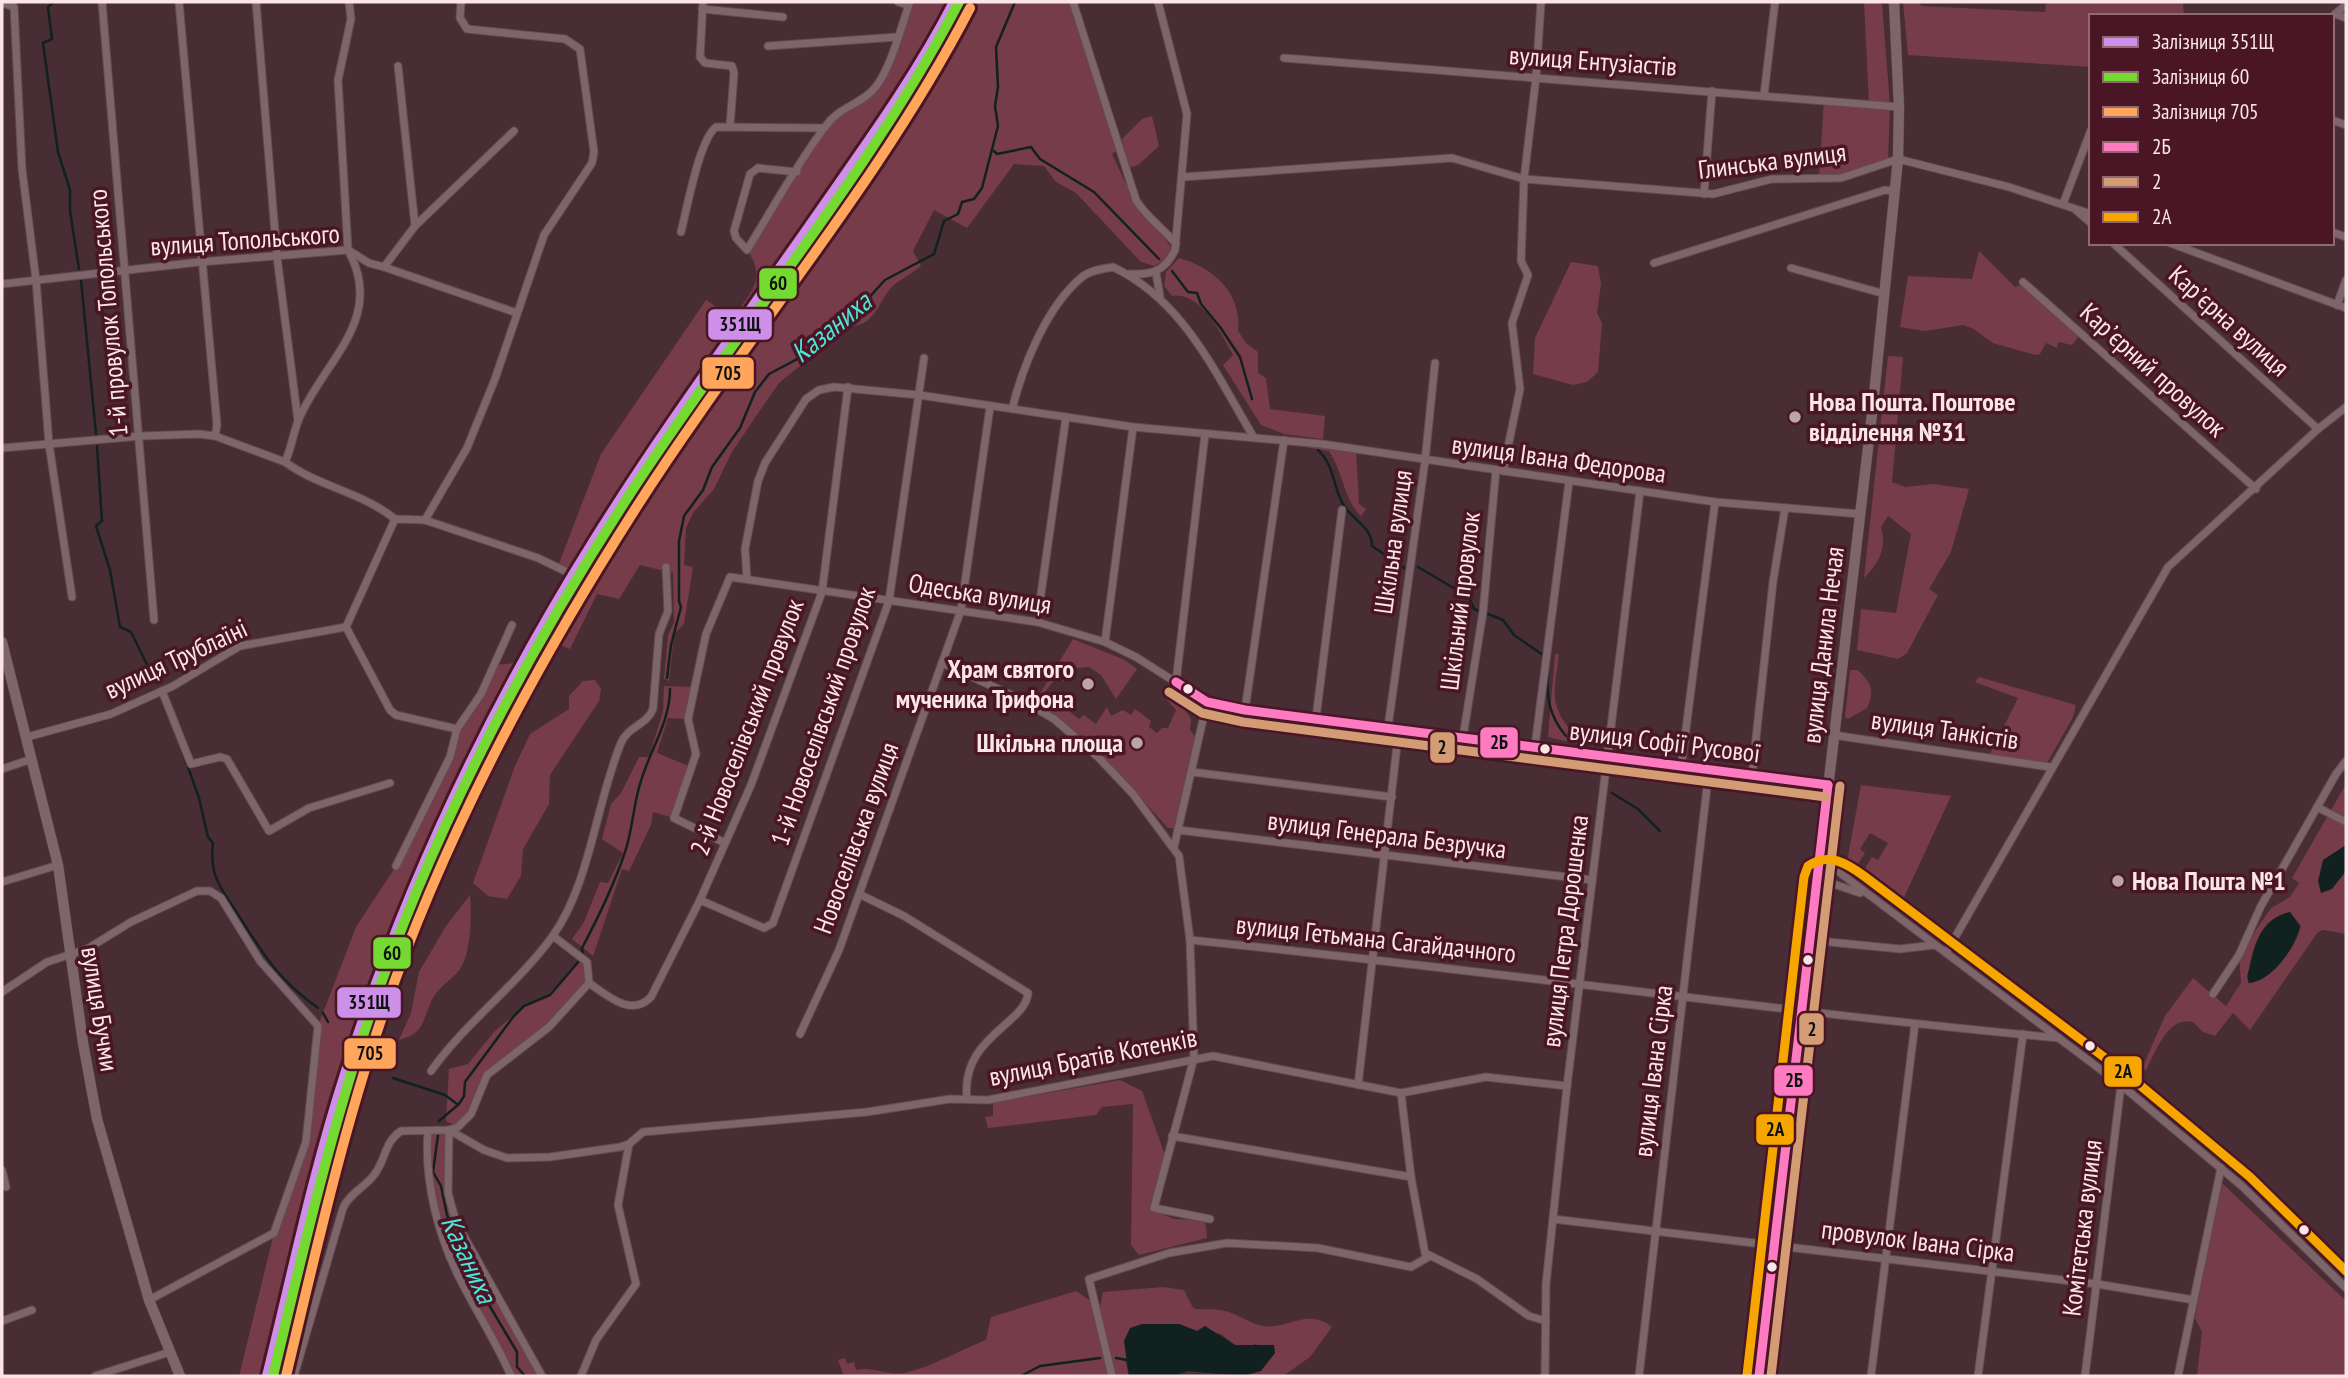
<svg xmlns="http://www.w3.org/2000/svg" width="2348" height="1378" font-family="'PT Sans Narrow',sans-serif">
	<rect width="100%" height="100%" fill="#492d34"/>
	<g fill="#763c4a" fill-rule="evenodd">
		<path d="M910,2h163l45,148 -6,4 29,61 18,15 12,17 -5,12 -12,7 -13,-4 -65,-69 -20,-11 -12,-16 -30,-2 -47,64 -33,-18 -21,41 8,15c-9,8 -25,15 -32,24 -11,15 -16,37 -40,36l-70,57 -27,39 -20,30 -18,37 -21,24 -7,15 -2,37 9,2 -9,57 -10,10 -5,47 -5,-2 4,-44 6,-13 -1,-49 -33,-8 -21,34 -22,-5 -27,55 -20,-8 -31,54 -54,113 -92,220 -50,166 -41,182h-43l35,-143 32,-91 12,-116 38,-99 40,-61 54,-109 7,-28 39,-64 18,-2 53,-91 -9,-6 43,-112 105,-154 27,18c17,-26 35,-38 14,-68l77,-122 55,-45z"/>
		<path d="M1864,2h18l8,104 -2,54 -40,16 -29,2 5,-79 45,5z"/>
		<path d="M1903,2h17l1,4 124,6 1,-10h137l1,14h-93v51l-183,-12z"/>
		<path d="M1152,116l7,30 -21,19 -10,3 -6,-29 20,-20z"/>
		<path d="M1979,251l36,36 6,-2 58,51 -7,9 -14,-3 -1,6 -11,-5 -6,11 -5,1 -42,-12 -21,-15 -9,-3 -38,6 -25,-4 8,-51 64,3z"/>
		<path d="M1179,258c35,10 63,35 59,73l8,12 12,9v21l8,5 4,31 55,7 -2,23 -39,-5 -23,-9 -38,-60 10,-10c-12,-22 -33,-64 -61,-59l-8,-10 2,-14z"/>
		<path d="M1571,262l27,4 3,18 -4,29 5,10 -4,49 -11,10 -14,3 -40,-11 2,-36z"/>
		<path d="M1888,356l15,1 -11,125 13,5 29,-3 35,5 -18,63 -22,37 9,6 -31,58 -9,6 -41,-9 4,-41 35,4 15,-79 -23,-18 -7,11c6,22 -2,36 -17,51z"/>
		<path d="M1303,442l53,8 3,54 7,5 -5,7c-17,-15 -18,-45 -32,-65l-29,-5z"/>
		<path d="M1073,639l52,21 12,9 -21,30 -15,-24 -12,-8 -20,2 1,7 -7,5 -6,-5 -12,16 34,27 5,-4 12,9 11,-17 4,9 12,-6 8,5 4,-6 16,12 -2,6 8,6 5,-5h6l8,-18 -9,-10 3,-4 15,3 8,6 -7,6 5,8 -1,11 7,8 -22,90h-7c-41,-45 -82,-94 -133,-126z"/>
		<path d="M1555,654h4c-5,41 -11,51 18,84l32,4v5l-32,-3 -29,-7z"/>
		<path d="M1850,670h7c14,11 18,21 10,38l-19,11 -3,-2z"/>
		<path d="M1979,677l97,28 -3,12 -26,46 -57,-9 28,-56 -43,-16z"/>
		<path d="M595,680l6,9 -2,12 -49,74 -1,29 -26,45 -2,27 -14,23 -19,-3 -15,-13 42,-117 15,-32 39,-25v-13l14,-15z"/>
		<path d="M664,686l31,1 -7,32 -20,-1 -11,35 34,14 -17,51 -21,-6 -2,13 -22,46 -7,-2 -29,87 -21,-17 12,-17 16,-40 8,1 15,-30 -21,-14 9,-35 10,-11 18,-36h10l14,-46z"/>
		<path d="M2346,784v150l-22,-4 -6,2 -68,98 -17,-17 -18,23 -12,-4 -10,-10c-25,-7 -38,31 -47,48l-12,3 6,-8 3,1 22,-50 28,-38 33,28 15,-23 -2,-28 32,-47 19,-11 9,-14 -7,-5zM2290,912l11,14c-5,21 -29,55 -52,57 -3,-7 -1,-9 0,-16 6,-25 12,-49 41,-55z"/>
		<path d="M1861,785l90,11 -51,110 -40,-29 12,-20 6,3 10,-17 -18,-10 -10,16 5,4 -12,19 -7,-5z"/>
		<path d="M470,895c2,19 1,58 -10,74 -7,10 -20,17 -26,27 -12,21 -7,37 -35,44l12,-27 8,-41 27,-46z"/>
		<path d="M580,960l5,3 4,20 -40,44 -55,42 -18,34 -18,24 -12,-6 3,-52 19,-5 26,-32 30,-26 26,-11z"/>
		<path d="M1120,1080l22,11 23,64 -14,54 23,10 31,1 2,18 -68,17 -8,-10 2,-141 -31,3 -6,8 -108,13 -3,-11 8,-1v-13z"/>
		<path d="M449,1130l-1,63 8,29 86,154h-31c-34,-65 -77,-133 -85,-208 -1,-12 1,-25 2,-37z"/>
		<path d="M2223,1184l123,117v75h-149l5,-44 -7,-14 24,-130z"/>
		<path d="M1163,1287l21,3 9,18c10,3 18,0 28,2 15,2 28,14 42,16 24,4 44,-19 69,1l-22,30 -27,19h-40l18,-5 2,-23 -7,-4 -9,3 -12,-2 -14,-11 -24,-3 -18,-7h-37l-17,36 4,16h-285l-6,-16 7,-2 2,6 7,-2 2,8c17,-4 31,6 48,3 28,-6 56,-23 82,-33l5,-23 85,-26 24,16 3,-15z"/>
	</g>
	<g fill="#112120">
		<path d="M2346,845v26l-14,18 -11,4 -3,-12 5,-21z"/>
		<path d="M2290,912l10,14c-4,21 -28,55 -51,57 -3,-7 -1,-9 1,-16 5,-25 12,-48 40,-55z"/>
		<path d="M1142,1324h37l18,7 8,-5 30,19h39l1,8 -14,18 -18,5 -55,-5 -16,5h-43l-5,-35 6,-13z"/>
	</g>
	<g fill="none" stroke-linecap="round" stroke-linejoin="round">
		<g stroke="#112120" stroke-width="2.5">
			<path d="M54,2l-6,5 4,32 -9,4 15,109 12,38v21l9,58"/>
			<path d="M994,151l3,3 34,-7 9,12 54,33 65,67"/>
			<path d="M1172,271l16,21 9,1 4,11 19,23 20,30 12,42"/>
			<path d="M81,280l15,154"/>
			<path d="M97,446l5,75 -6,5 14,44 10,57 11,5 25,51"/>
			<path d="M1318,450c17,16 15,38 26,56 9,14 28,21 28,40l32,22"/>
			<path d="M1418,567l51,30 5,12 6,2"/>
			<path d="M1488,614l15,6 11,15 29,20"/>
			<path d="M1548,671c-2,26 1,45 18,65"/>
			<path d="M667,678l4,-33 10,-38 -2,-6v-60l5,-25 19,-26 9,-23 28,-39 15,-36 14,-18 34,-18 29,-28 21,-13 32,-35 49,-26 10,-33 14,-7 4,-12 12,-3 8,-11 16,-62 -3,-20 3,-19 -2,-40 19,-45"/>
			<path d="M179,742l20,56 9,39 5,6c-4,33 8,45 24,70 28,43 38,64 81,95"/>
			<path d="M1612,793l26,16 22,22"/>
			<path d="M583,955l-1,-7c16,-30 31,-61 42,-93 9,-24 9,-51 17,-74 9,-31 29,-59 29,-92"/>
			<path d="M323,1013l5,9"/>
			<path d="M393,1078l52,17 12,9"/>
			<path d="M439,1121l20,-17 5,-8 1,-14 48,-65 11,-11 26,-11 30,-35"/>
			<path d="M438,1135l-5,37 8,14 6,29 22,56 48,81v15l8,9"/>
			<path d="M1116,1358l11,2"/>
			<path d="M1021,1376l19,-10 60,-8"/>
		</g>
		<defs>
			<g id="street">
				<path d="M102,2l52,618"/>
				<path d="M179,2l38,423 -2,11"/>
				<path d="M256,2l21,255 21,164"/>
				<path d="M703,2l-3,55 5,6 27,3 2,7 -4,53"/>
				<path d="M898,2l10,3"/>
				<path d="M1073,2l63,198c10,17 27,28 40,44"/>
				<path d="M2,3l12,4 8,162 14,111 13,164 23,153"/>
				<path d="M2346,5l-11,9 11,4"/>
				<path d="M702,9l81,8"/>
				<path d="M768,46l129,-9"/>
				<path d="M1284,58l615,49"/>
				<path d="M398,66l17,160"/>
				<path d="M1764,95l11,-93"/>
				<path d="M2332,120l14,5"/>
				<path d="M797,172l-39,-4 -8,6 -16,57 2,7 11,12c25,-40 49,-85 78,-123 14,-20 32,-21 47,-36 18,-17 29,-65 38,-89"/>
				<path d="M1183,177l269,-19 72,21 189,15 59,-15 69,-1 57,-19 111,28 82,27"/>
				<path d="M1704,194l8,-103"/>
				<path d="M2063,204l28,-74"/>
				<path d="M2076,210l15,13"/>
				<path d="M681,232c6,-23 18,-92 35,-105l108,1"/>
				<path d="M2332,232l14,5"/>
				<path d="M2113,243l205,186"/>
				<path d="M2170,243l176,65"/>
				<path d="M1654,263l231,-73 10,1"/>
				<path d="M384,267l133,46"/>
				<path d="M1791,268l94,26"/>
				<path d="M1156,273l4,23"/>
				<path d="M1130,274c22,1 35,-3 45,-24l12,-136 -29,-112"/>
				<path d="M2023,282l233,207"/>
				<path d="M2,284l198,-22 148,-12 21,13 15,4 31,-41 99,-95"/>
				<path d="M2337,305l9,-25"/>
				<path d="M1012,409c11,-43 34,-102 70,-132 8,-7 21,-8 31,-10 71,34 101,104 140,169"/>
				<path d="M2,448l139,-12 58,-2 16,2 70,26c6,-13 8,-27 13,-41 24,-59 89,-101 50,-171l-10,-170 13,-61 -2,-17"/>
				<path d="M285,462c34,25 77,30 110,57"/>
				<path d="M1503,471l17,-82 -8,-66 16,-48 -7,-14 3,-82 12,-101 5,-76"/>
				<path d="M425,520l113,38 29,14"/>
				<path d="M747,579l-2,-30 13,-68 7,-18 41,-64 13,-9 15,-3 85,8 214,32 189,17 393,58 145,12"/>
				<path d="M1037,622l29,-205"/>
				<path d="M1105,642l28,-215"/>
				<path d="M942,663l78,36 34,20 44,38 35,37 46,62 11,84 4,118 -40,150 56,11"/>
				<path d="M1176,682l29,-248"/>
				<path d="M162,691l29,73 29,-7 7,2 42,72 40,-23 81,-25"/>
				<path d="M1245,710l39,-270"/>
				<path d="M1316,718l26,-208"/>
				<path d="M1388,727l37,-266 10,-98"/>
				<path d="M457,729l24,-35 31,-69"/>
				<path d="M1833,735l217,32"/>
				<path d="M27,737l84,-23 62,-28 67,-40 106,-19"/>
				<path d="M1463,737l20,-125 13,-142"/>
				<path d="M1535,746l34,-264"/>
				<path d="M1681,768l34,-266"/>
				<path d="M2,769l30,-10"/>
				<path d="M1192,772l200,25"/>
				<path d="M1752,775l21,-193 12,-74"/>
				<path d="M2317,807l29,15"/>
				<path d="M1178,830l414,50"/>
				<path d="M725,843l-51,-25 22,-64 -8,-35 18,-85 24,-57 307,45 68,20 31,15 71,45 38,8 583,75"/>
				<path d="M1174,847l33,-145"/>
				<path d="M1819,857l302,228 121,101 104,102"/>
				<path d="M396,866l54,-109 7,-28 -61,-14 -6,-5 -44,-83 49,-108 30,1 42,-72 28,-69 49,-144 48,-72 2,-11 -14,-103 -15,-10 -98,-10 -7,-11 1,-16"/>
				<path d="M1816,878l44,15"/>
				<path d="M2,882l56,-17"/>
				<path d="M859,894l45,22 124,77c-2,31 -68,44 -61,106"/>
				<path d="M700,900l64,28 9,-5 116,-322 35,-243"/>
				<path d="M1190,940c290,29 579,71 869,98"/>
				<path d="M1809,940l91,9 34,-4"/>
				<path d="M1946,953l222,-386 150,-138 28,-22"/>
				<path d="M589,983c18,12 42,35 62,14l49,-97 51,-115 71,-193 26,-205"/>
				<path d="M2,992l45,-30 40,-13 44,-27 66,-31h13l11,7 39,63 58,65 -12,116 -32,91 -125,67"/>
				<path d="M2213,994l26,-39 22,-49 75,-132 10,-13"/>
				<path d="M800,1034l39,-84 122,-340 29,-203"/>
				<path d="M431,1071c35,-49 85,-85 121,-134 38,-52 44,-134 69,-194 7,-17 26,-18 32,-34l6,-75 9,-23 -2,-44"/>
				<path d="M1358,1085l41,-357"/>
				<path d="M1401,1093l10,84 14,76 52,26 52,37 17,5"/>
				<path d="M449,1130l35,20 23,8 43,-1 70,-10 9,-3 14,-12 224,-20 83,-13 38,1 225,-44 188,37 85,-16 81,9"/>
				<path d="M449,1130l-1,63 8,29 86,154"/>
				<path d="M428,1131c-4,50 10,105 33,150 16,32 36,62 50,95"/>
				<path d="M1172,1136l239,41"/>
				<path d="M2,1170l4,17"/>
				<path d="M1553,1219l544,65 97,16"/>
				<path d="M2,1321l30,-11"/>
				<path d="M95,1376l75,-24"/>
				<path d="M294,1376l49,-168c6,-14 22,-21 31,-33 12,-15 10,-33 27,-44l48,-1 9,-3 13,-13 16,-39 62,-48 40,-44 -2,-21 -34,-26"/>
				<path d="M581,1376l15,-36 40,-56 -18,-79 11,-61"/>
				<path d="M1112,1376l-23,-97 80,-26 58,-10 91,5 93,19 19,-11"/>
				<path d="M1545,1376l1,-92 21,-198 73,-595"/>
				<path d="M1639,1376l70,-606"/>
				<path d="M1871,1376l44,-352"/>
				<path d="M1978,1376l45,-342"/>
				<path d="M2085,1376l36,-291"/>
				<path d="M2178,1376l43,-208"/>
			</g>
			<g id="secondary">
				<path d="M2,642l56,223 25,178 14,76 52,181 31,76"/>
				<path d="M1759,1376l114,-971 25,-246 1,-52 -5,-105"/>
			</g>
		</defs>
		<use href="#street" stroke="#624c51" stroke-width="9"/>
		<use href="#secondary" stroke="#624c51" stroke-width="11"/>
		<use href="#street" stroke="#7d656b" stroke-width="7"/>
		<use href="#secondary" stroke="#7d656b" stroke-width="10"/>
		<defs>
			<g id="bus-1">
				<path d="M1176,682l31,20 38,8 583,75"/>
				<path d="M1759,1376l69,-591"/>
			</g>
			<g id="bus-2">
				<path d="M1169,692l33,21 41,9 583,75"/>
				<path d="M1771,1376l69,-590"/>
			</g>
			<path id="bus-3" d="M1747,1375l57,-498 4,-11c21,-14 38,-3 56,10l265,200 121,101 96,94"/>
		</defs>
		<use href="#bus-1" stroke="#4a1625" stroke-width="14"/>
		<use href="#bus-2" stroke="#4a1625" stroke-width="14"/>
		<use href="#bus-3" stroke="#4a1625" stroke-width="14"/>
		<use href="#bus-1" stroke="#fe7ac1" stroke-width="9"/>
		<use href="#bus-2" stroke="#d39c74" stroke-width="9"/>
		<use href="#bus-3" stroke="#f7a600" stroke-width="9"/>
		<defs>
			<path id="rail-1" d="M267,1376c25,-101 46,-203 78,-302 60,-188 145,-367 250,-535 71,-114 152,-223 229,-334 46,-66 93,-131 130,-203"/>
			<path id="rail-2" d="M273,1376c29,-121 57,-243 97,-361 61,-181 152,-354 256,-515 107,-166 242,-323 333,-498"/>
			<path id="rail-3" d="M286,1376c29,-121 56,-242 96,-359 61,-179 151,-348 252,-506 108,-170 243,-324 336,-503"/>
		</defs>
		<use href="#rail-1" stroke="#4a1625" stroke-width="16"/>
		<use href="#rail-2" stroke="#4a1625" stroke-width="16"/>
		<use href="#rail-3" stroke="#4a1625" stroke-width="16"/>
		<use href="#rail-1" stroke="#ce8fe9" stroke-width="10"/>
		<use href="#rail-2" stroke="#74d930" stroke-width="10"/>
		<use href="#rail-3" stroke="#ffa55c" stroke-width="10"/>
	</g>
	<g fill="#bca5a9" stroke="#4a1625" stroke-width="2.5">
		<circle cx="1795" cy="417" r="7"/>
		<circle cx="1088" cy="684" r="7"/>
		<circle cx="1137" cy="743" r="7"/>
		<circle cx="2118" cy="881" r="7"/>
	</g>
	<g fill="#fae5e8" stroke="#4a1625" stroke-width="2.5">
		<circle cx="1188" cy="689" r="6"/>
		<circle cx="1545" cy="749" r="6"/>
		<circle cx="1808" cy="960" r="6"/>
		<circle cx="2090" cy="1046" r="6"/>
		<circle cx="2304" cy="1230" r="6"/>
		<circle cx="1772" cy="1267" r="6"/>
	</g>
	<g text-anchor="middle" stroke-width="7" stroke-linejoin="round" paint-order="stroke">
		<g font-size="26" fill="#fae5e8" stroke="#4a1625">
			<text transform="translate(1593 61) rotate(4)" y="9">вулиця Ентузіастів</text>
			<text transform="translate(1772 161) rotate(-7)" y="9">Глинська вулиця</text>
			<text transform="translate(245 240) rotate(-4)" y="9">вулиця Топольського</text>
			<text transform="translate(108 313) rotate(-95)" y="9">1-й провулок Топольського</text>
			<text transform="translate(2229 321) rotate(42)" y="9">Карʼєрна вулиця</text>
			<text transform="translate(2153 370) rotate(42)" y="9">Карʼєрний провулок</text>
			<text transform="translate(1559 459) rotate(8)" y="9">вулиця Івана Федорова</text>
			<text transform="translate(1393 542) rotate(-82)" y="9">Шкільна вулиця</text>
			<text transform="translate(980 594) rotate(9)" y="9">Одеська вулиця</text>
			<text transform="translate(1460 601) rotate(-83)" y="9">Шкільний провулок</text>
			<text transform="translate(1823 645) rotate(-83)" y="9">вулиця Данила Нечая</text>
			<text transform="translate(176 659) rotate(-25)" y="9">вулиця Трублаїні</text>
			<text transform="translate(823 716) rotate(-71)" y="9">1-й Новоселівський провулок</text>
			<text transform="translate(747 727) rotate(-69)" y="9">2-й Новоселівський провулок</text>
			<text transform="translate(1945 730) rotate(8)" y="9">вулиця Танкістів</text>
			<text transform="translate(1665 742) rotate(7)" y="9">вулиця Софії Русової</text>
			<text transform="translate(1387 835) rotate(7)" y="9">вулиця Генерала Безручка</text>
			<text transform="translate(856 838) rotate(-70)" y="9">Новоселівська вулиця</text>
			<text transform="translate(1565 931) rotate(-83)" y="9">вулиця Петра Дорошенка</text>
			<text transform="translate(1376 939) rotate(6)" y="9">вулиця Гетьмана Сагайдачного</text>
			<text transform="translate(100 1009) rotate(81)" y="9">вулиця Бучми</text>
			<text transform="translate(1093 1057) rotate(-11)" y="9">вулиця Братів Котенків</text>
			<text transform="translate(1653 1071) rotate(-83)" y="9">вулиця Івана Сірка</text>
			<text transform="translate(2082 1228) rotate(-83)" y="9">Комітетська вулиця</text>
			<text transform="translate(1918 1241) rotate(7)" y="9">провулок Івана Сірка</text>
		</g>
		<g font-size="26" font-weight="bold" fill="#fae5e8" stroke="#4a1625" text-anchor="start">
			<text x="1809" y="411">Нова Пошта. Поштове<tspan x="1809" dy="30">відділення №31</tspan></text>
			<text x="1074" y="678" text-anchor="end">Храм святого<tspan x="1074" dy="30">мученика Трифона</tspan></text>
			<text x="1123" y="752" text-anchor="end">Шкільна площа</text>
			<text x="2132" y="890">Нова Пошта №1</text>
		</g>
		<g font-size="28" font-style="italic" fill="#4de7d9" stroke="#4a1625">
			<text transform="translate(831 327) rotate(-39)" y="10">Казаниха</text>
			<text transform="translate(469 1259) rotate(65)" y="10">Казаниха</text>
		</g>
	</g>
	<g stroke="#4a1625" stroke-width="2.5">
		<rect x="758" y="267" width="40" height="33" rx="7" fill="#74d930"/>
		<rect x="707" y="308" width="66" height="33" rx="7" fill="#ce8fe9"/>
		<rect x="701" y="356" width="54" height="34" rx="7" fill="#ffa55c"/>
		<rect x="1479" y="726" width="40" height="33" rx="7" fill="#fe7ac1"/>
		<rect x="1429" y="731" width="27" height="33" rx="7" fill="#d39c74"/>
		<rect x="372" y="936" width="40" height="34" rx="7" fill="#74d930"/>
		<rect x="336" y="986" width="66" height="33" rx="7" fill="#ce8fe9"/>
		<rect x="1798" y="1012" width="27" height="34" rx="7" fill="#d39c74"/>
		<rect x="343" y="1037" width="54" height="33" rx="7" fill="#ffa55c"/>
		<rect x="2103" y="1055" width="40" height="33" rx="7" fill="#f7a600"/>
		<rect x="1773" y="1064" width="41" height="33" rx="7" fill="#fe7ac1"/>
		<rect x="1755" y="1113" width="40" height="33" rx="7" fill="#f7a600"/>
	</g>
	<g font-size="19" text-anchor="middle" font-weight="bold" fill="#111">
		<text x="778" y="290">60</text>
		<text x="740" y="331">351Щ</text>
		<text x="728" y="380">705</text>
		<text x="1499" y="749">2Б</text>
		<text x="1442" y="754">2</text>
		<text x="392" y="960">60</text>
		<text x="369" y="1009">351Щ</text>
		<text x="1812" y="1036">2</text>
		<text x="370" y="1060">705</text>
		<text x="2123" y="1078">2А</text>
		<text x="1794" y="1087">2Б</text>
		<text x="1775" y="1136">2А</text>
	</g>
	<rect width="2348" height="1378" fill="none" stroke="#fae5e8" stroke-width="7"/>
	<rect x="2089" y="14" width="245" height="231" fill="#4a1625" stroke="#906973" stroke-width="2"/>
	<rect x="2103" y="37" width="35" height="10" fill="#ce8fe9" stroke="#906973" stroke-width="2"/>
	<text x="2152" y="49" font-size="21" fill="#fae5e8">Залізниця 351Щ</text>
	<rect x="2103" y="72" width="35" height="10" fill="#74d930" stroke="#906973" stroke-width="2"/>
	<text x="2152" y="84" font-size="21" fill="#fae5e8">Залізниця 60</text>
	<rect x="2103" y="107" width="35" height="10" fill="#ffa55c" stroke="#906973" stroke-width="2"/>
	<text x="2152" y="119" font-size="21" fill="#fae5e8">Залізниця 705</text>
	<rect x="2103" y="142" width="35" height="10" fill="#fe7ac1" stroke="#906973" stroke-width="2"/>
	<text x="2152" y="154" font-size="21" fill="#fae5e8">2Б</text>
	<rect x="2103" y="177" width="35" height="10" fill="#d39c74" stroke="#906973" stroke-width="2"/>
	<text x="2152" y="189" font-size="21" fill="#fae5e8">2</text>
	<rect x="2103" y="212" width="35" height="10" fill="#f7a600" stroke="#906973" stroke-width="2"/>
	<text x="2152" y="224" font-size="21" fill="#fae5e8">2А</text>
</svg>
